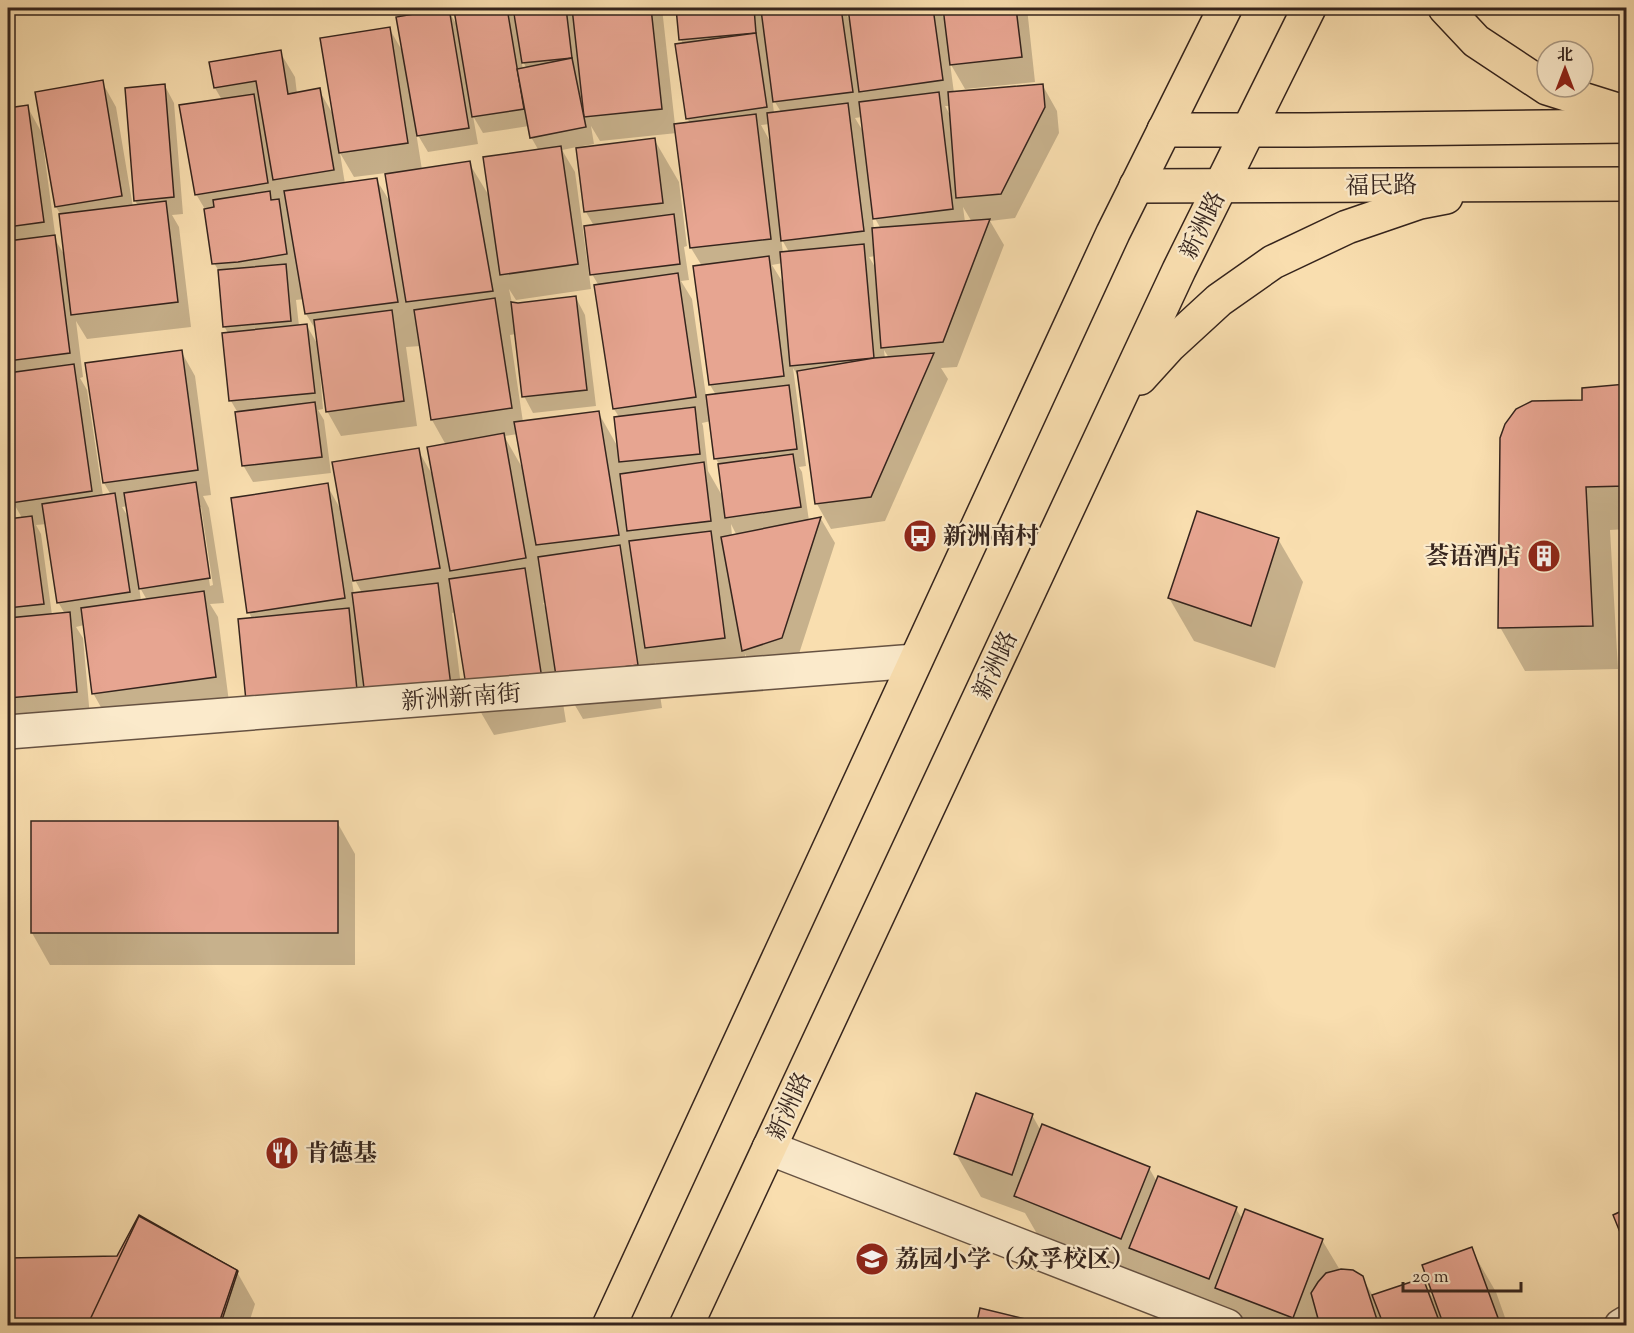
<svg xmlns="http://www.w3.org/2000/svg" width="1634" height="1333" font-family="'Sorts Mill Goudy','Noto Serif SC',serif">
	<rect width="100%" height="100%" fill="#f9deaf"/>
	<filter id="stains"><feTurbulence type="fractalNoise" baseFrequency=".00333" numOctaves="4"/><feColorMatrix values="0 0 0 0 .2 0 0 0 0 .09 0 0 0 0 .02 0 0 0 .5 -.17"/></filter>
	<radialGradient id="worn" r=".72"><stop offset=".6" stop-color="#630" stop-opacity="0"/><stop offset="1" stop-color="#630" stop-opacity=".3"/></radialGradient>
	<g fill="#0003" fill-rule="evenodd">
		<path d="M474,8h34l9,15 -2,-15h147l13,117 15,-2 -3,-5 -3,-73 -3,-5 -4,-32h84v4l9,-2 -2,-2h75l8,15 -2,-15h89l8,14 -1,-14h82l8,74 -70,7 -15,-26 4,30 89,-7 14,25 2,22 -44,85 -25,3 14,24 -47,122 -16,1 7,11 -63,142 -54,8 -14,-25 -17,-125 -7,-11 13,98 -7,1 3,5 7,49 12,-2 14,24 -39,120 -39,12 -12,-21 3,27 -76,9 -17,-28 7,46 -79,11 -24,-41 7,44 -72,13 -25,-43 -13,-80 -4,1 12,98 -84,9 -11,-19 -117,-82 -3,-7 78,-127 15,27 76,-62 15,26 13,-31 -14,-25 -11,-74 -15,1 11,79 -76,10 -14,-25 -5,-37h-2l3,35 -5,1 6,10 7,53 -78,9 -10,-17 -5,-52 -7,-12 -7,-67 4,-1 -4,-7 -4,-53 -6,-10 -8,-52 -10,-17 26,-94 -7,-12 -4,-25 69,-11 15,25 2,17 22,-4 15,26 55,-88 15,26 44,-44 10,17 -2,-16zM521,58l6,11 -4,1zM772,97l9,15 -7,1zM945,106h5l1,11zM473,116l10,17 46,-7 2,11 8,14 -48,48 -22,-36 -47,7 -6,-38 12,20 50,-8zM862,117l2,16 -9,-15zM769,124l3,21 -11,-20zM591,126l9,15 77,-8 14,115 11,18 8,119 6,10 -10,1 -14,-97 -11,-18 8,-1 -5,-33 3,-1 -8,-64 -25,-43 -76,10 -1,-2 17,-3zM577,147l9,65 8,14 -2,48 7,12 -3,1 18,122 5,8v32l-21,-37 -75,10 -13,-87 6,-1 8,62 9,17 63,-7 -11,-91 -9,-17 -58,6 -6,-1 -3,-14 7,11 75,-11 -16,-117 -13,-22zM340,153l14,24 32,-4 6,32 -16,-26 -31,5zM963,207l9,15h-7zM872,213l9,16 -7,1zM781,238l8,14 -6,1zM876,256l1,14 -8,-13zM783,263l2,23 -13,-21zM304,299l2,15 11,18 2,15 -12,-21h-8l-3,-26zM884,350l5,8 -4,1zM711,421l5,38 4,7 4,33 -16,-28 -5,-45 -1,-3zM518,434l5,35 -19,-33zM731,524l4,8 2,3 -5,1zM353,568l2,12 7,13 -8,1 -4,-25zM547,602v9l-4,-8z"/>
		<path d="M8,59l6,49 13,-2 17,31h-2l14,104 9,15 -4,-41 -5,-8 46,-125 14,25 17,100 5,-1 -3,-6 30,-114 9,17 9,111 -11,1 7,12 12,100 -104,12 -11,-18 7,56 -3,1 7,12 16,106 8,-1 -7,-12 -17,-119 94,-13 14,25 16,119 -8,1 6,12 15,95 -14,1 8,13 11,85 -122,16 -14,-25 -9,-68 -8,2 7,11 7,79 -82,7v-105h1l-1,-3v-128l3,32 11,-2 -9,-16 -4,-21h-1zM128,506l2,14 -8,-13zM198,507h3l12,78 -3,1zM47,524l11,78 7,12 -13,1 -11,-81 -5,-9zM139,586l8,14 -6,1z"/>
		<path d="M1626,386v143l-16,1 8,139 -93,2 -25,-44 83,-225v-13z"/>
		<path d="M1278,539l25,43 -28,86 -81,-27 -25,-43z"/>
		<path d="M337,822l18,32v111h-305l-18,-32z"/>
		<path d="M1032,1115l9,16 108,37 8,14 79,27 7,11 79,20 18,30 22,7 11,19 49,-16 15,25 34,-56 25,43 12,34h-270l-82,-35 -8,-15 -2,5 -106,-42 -15,-26 -44,-16 -25,-43z"/>
		<path d="M118,1258l119,14 18,32 -7,22h-240v-67z"/>
	</g>
	<g fill="#e7a591" stroke="#35241d" stroke-width="1.5">
		<path d="M449,8l20,120 -52,8 -21,-119z"/>
		<path d="M465,8h42l17,101 -52,8 -18,-107z"/>
		<path d="M513,8h53l6,50 -50,5z"/>
		<path d="M572,8h79l11,101 -78,8z"/>
		<path d="M676,8h78l2,25 -77,7z"/>
		<path d="M781,8h60l12,84 -80,10 -12,-92z"/>
		<path d="M848,8h85l10,72 -84,12z"/>
		<path d="M943,8h73l6,49 -72,8z"/>
		<path d="M390,27l18,116 -69,10 -19,-115z"/>
		<path d="M756,33l11,74 -81,12 -11,-75z"/>
		<path d="M281,50l7,44 32,-6 14,82 -61,10 -17,-99 -42,7 -5,-26z"/>
		<path d="M572,58l14,69 -56,11 -13,-69z"/>
		<path d="M103,80l19,116 -67,11 -20,-115z"/>
		<path d="M165,84l9,113 -40,4 -9,-113z"/>
		<path d="M1043,84l2,23 -44,87 -45,4 -8,-106z"/>
		<path d="M939,92l14,117 -80,10 -14,-117z"/>
		<path d="M254,94l14,89 -73,12 -16,-90z"/>
		<path d="M848,103l16,128 -83,10 -14,-128z"/>
		<path d="M28,105l16,117 -36,5v-119z"/>
		<path d="M756,114l15,125 -81,9 -16,-124z"/>
		<path d="M655,138l8,65 -79,9 -8,-64z"/>
		<path d="M561,146l17,118 -78,11 -17,-118z"/>
		<path d="M470,161l23,130 -87,11 -21,-128z"/>
		<path d="M377,178l21,124 -93,12 -21,-123z"/>
		<path d="M270,191l1,9 8,-1 8,55 -49,8 -26,2 -8,-55 10,-2 -1,-7z"/>
		<path d="M166,201l12,101 -107,13 -12,-101z"/>
		<path d="M674,214l6,50 -90,11 -6,-49z"/>
		<path d="M990,219l-47,123 -62,6 -9,-120z"/>
		<path d="M55,235l15,118 -62,8v-120z"/>
		<path d="M864,244l10,114 -84,8 -10,-114z"/>
		<path d="M769,256l15,120 -75,9 -16,-119z"/>
		<path d="M286,264l5,57 -68,6 -5,-57z"/>
		<path d="M678,273l18,124 -83,12 -19,-124z"/>
		<path d="M576,296l11,94 -65,7 -11,-95 7,1z"/>
		<path d="M495,298l17,110 -81,12 -17,-110z"/>
		<path d="M392,310l12,91 -78,11 -12,-92z"/>
		<path d="M307,324l8,69 -86,8 -7,-68z"/>
		<path d="M182,350l16,120 -95,13 -18,-120z"/>
		<path d="M934,353l-63,144 -56,7 -18,-133 77,-13z"/>
		<path d="M74,364l18,127 -81,12 -3,-25v-105z"/>
		<path d="M1626,384v102l-40,1 7,139 -95,2 2,-190 5,-14 11,-15 16,-8 50,-1v-12z"/>
		<path d="M789,385l8,64 -83,10 -8,-64z"/>
		<path d="M315,402l7,55 -80,9 -7,-54z"/>
		<path d="M695,407l5,47 -81,8 -5,-45z"/>
		<path d="M599,411l20,124 -83,10 -22,-123z"/>
		<path d="M504,433l22,125 -76,13 -23,-124z"/>
		<path d="M419,448l21,120 -87,13 -21,-119z"/>
		<path d="M793,454l8,53 -76,11 -7,-54z"/>
		<path d="M704,462l7,59 -84,10 -7,-57z"/>
		<path d="M196,482l14,96 -71,11 -15,-96z"/>
		<path d="M328,483l17,115 -98,15 -16,-115z"/>
		<path d="M115,493l15,99 -73,11 -15,-99z"/>
		<path d="M1197,511l82,27 -28,88 -83,-28z"/>
		<path d="M32,516l12,88 -36,4v-89z"/>
		<path d="M821,517l-39,121 -40,13 -21,-114z"/>
		<path d="M711,531l14,107 -80,10 -16,-107z"/>
		<path d="M620,545l18,120 -82,11 -18,-119z"/>
		<path d="M525,568l17,111 -75,13 -18,-113z"/>
		<path d="M438,583l13,103 -86,10 -13,-103z"/>
		<path d="M204,591l12,86 -124,17 -11,-86z"/>
		<path d="M349,608l8,82 -111,11 -8,-82z"/>
		<path d="M70,612l7,80 -69,6v-80z"/>
		<rect x="31" y="821" width="307" height="112"/>
		<path d="M976,1093l57,21 -21,61 -58,-21z"/>
		<path d="M1042,1124l108,43 -29,72 -107,-43z"/>
		<path d="M1158,1176l79,31 -28,72 -80,-31z"/>
		<path d="M1245,1209l78,30 -30,79 -78,-30z"/>
		<path d="M1626,1209v38l-13,-32z"/>
		<path d="M139,1215l99,56 -18,55h-212v-68l109,-2z"/>
		<path d="M139,1216l98,54 -19,56h-131z"/>
		<path d="M1472,1247l29,79h-57l-22,-61z"/>
		<path d="M1341,1269l12,1 10,6 16,50h-59l-9,-33 7,-11 8,-9z"/>
		<path d="M1423,1278l18,48h-57l-12,-31z"/>
		<path d="M980,1308l74,18h-78z"/>
	</g>
	<g fill="none" stroke-linecap="round" stroke-linejoin="round">
		<defs>
			<g id="minor">
				<path d="M8,732l907,-71"/>
				<path d="M769,1148l458,178"/>
				<path d="M1621,1326l5,-3"/>
			</g>
			<g id="major">
				<path d="M1445,8l31,33 71,47 67,21 12,2"/>
				<path d="M1164,130h143l319,-4"/>
				<path d="M1136,186l490,-2"/>
				<path d="M1140,378l30,-33 49,-45 54,-38 74,-35 73,-25 26,-5"/>
				<path d="M609,1326l504,-1093 112,-225"/>
				<path d="M686,1326l493,-1056 130,-262"/>
			</g>
		</defs>
		<use href="#minor" stroke="#665242" stroke-width="36"/>
		<use href="#major" stroke="#35241d" stroke-width="36"/>
		<use href="#minor" stroke="#fbeacb" stroke-width="33"/>
		<use href="#major" stroke="#f9deaf" stroke-width="33"/>
	</g>
	<defs>
		<symbol id="bus-disc" viewBox="-11 -11 22 22"><circle r="9.5" fill="#8f2418" stroke="#fbeacb"/><path d="M-5-6H5V4H4V6H2V4H-2V6H-4V4H-5ZM-3.5-4V0h7V-4ZM-3.5 1.2v1.5H-2V1.2ZM2 1.2v1.5H3.5V1.2Z" fill="#fff"/></symbol>
		<symbol id="building-disc" viewBox="-11 -11 22 22"><circle r="9.5" fill="#8f2418" stroke="#fbeacb"/><path d="M-4-6H4V6H1V3H-1V6H-4ZM-2.5-4.3h1.7v1.8h-1.7ZM.8-4.3h1.7v1.8H.8ZM-2.5-1h1.7V.8h-1.7ZM.8-1h1.7V.8H.8Z" fill="#fff"/></symbol>
		<symbol id="restaurant-disc" viewBox="-11 -11 22 22"><circle r="9.5" fill="#8f2418" stroke="#fbeacb"/><path d="M-5-6h1v4h1v-4h1v4h1v-4h1v5L-1.5 .5V6h-2V.5L-5-1ZM5-6V6H3V1.5H1.5Q1.5-4 5-6Z" fill="#fff"/></symbol>
		<symbol id="school-disc" viewBox="-11 -11 22 22"><circle r="9.5" fill="#8f2418" stroke="#fbeacb"/><path d="M0-5L7-2L0 1L-7-2ZM-4 1L0 2.5L4 1V4Q0 6-4 4Z" fill="#fff"/></symbol>
	</defs>
	<g fill-rule="evenodd">
		<use href="#bus-disc" x="901" y="517" width="38" height="38"/>
		<use href="#building-disc" x="1525" y="537" width="38" height="38"/>
		<use href="#restaurant-disc" x="263" y="1134" width="38" height="38"/>
		<use href="#school-disc" x="853" y="1240" width="38" height="38"/>
	</g>
	<g text-anchor="middle" stroke-width="4.5" stroke-linejoin="round" paint-order="stroke">
		<g font-size="24" fill="#35241d" stroke="#fbeacb">
			<text transform="translate(1381 185) rotate(-1)" y="8">福民路</text>
			<text transform="translate(1202 225) rotate(-64)" y="8">新洲路</text>
			<text transform="translate(995 665) rotate(-65)" y="8">新洲路</text>
			<text transform="translate(461 697) rotate(-4)" y="8">新洲新南街</text>
			<text transform="translate(789 1106) rotate(-65)" y="8">新洲路</text>
		</g>
		<g font-size="24" font-weight="bold" fill="#35241d" stroke="#fbeacb" text-anchor="start">
			<text x="943" y="544">新洲南村</text>
			<text x="1521" y="564" text-anchor="end">荟语酒店</text>
			<text x="305" y="1161">肯德基</text>
			<text x="895" y="1267">荔园小学（众孚校区）</text>
		</g>
	</g>
	<rect width="1634" height="1333" fill="none" stroke="#f9deaf" stroke-width="30"/>
	<rect x="9" y="9" width="1616" height="1315" fill="none" stroke="#35241d" stroke-width="3"/>
	<rect x="15" y="15" width="1604" height="1303" fill="none" stroke="#35241d" stroke-width="1.5"/>
	<g transform="translate(1565 69)"><circle r="28" fill="#fbeacb" stroke="#ac9b85" stroke-width="1.5"/>
	<path d="M0-4.5L10 22L0 15L-10 22Z" fill="#8f2418"/>
	<text y="-9" font-size="16" font-weight="bold" text-anchor="middle" fill="#35241d">北</text>
	</g>
	<path d="M1403 1282v9h118v-9" fill="none" stroke="#35241d" stroke-width="3"/>
	<text x="1412" y="1282" font-size="18" fill="#35241d" stroke="#fbeacb" stroke-width="4.5" paint-order="stroke">20 m</text>
	<rect width="100%" height="100%" filter="url(#stains)"/>
	<rect width="100%" height="100%" fill="url(#worn)"/>
</svg>
